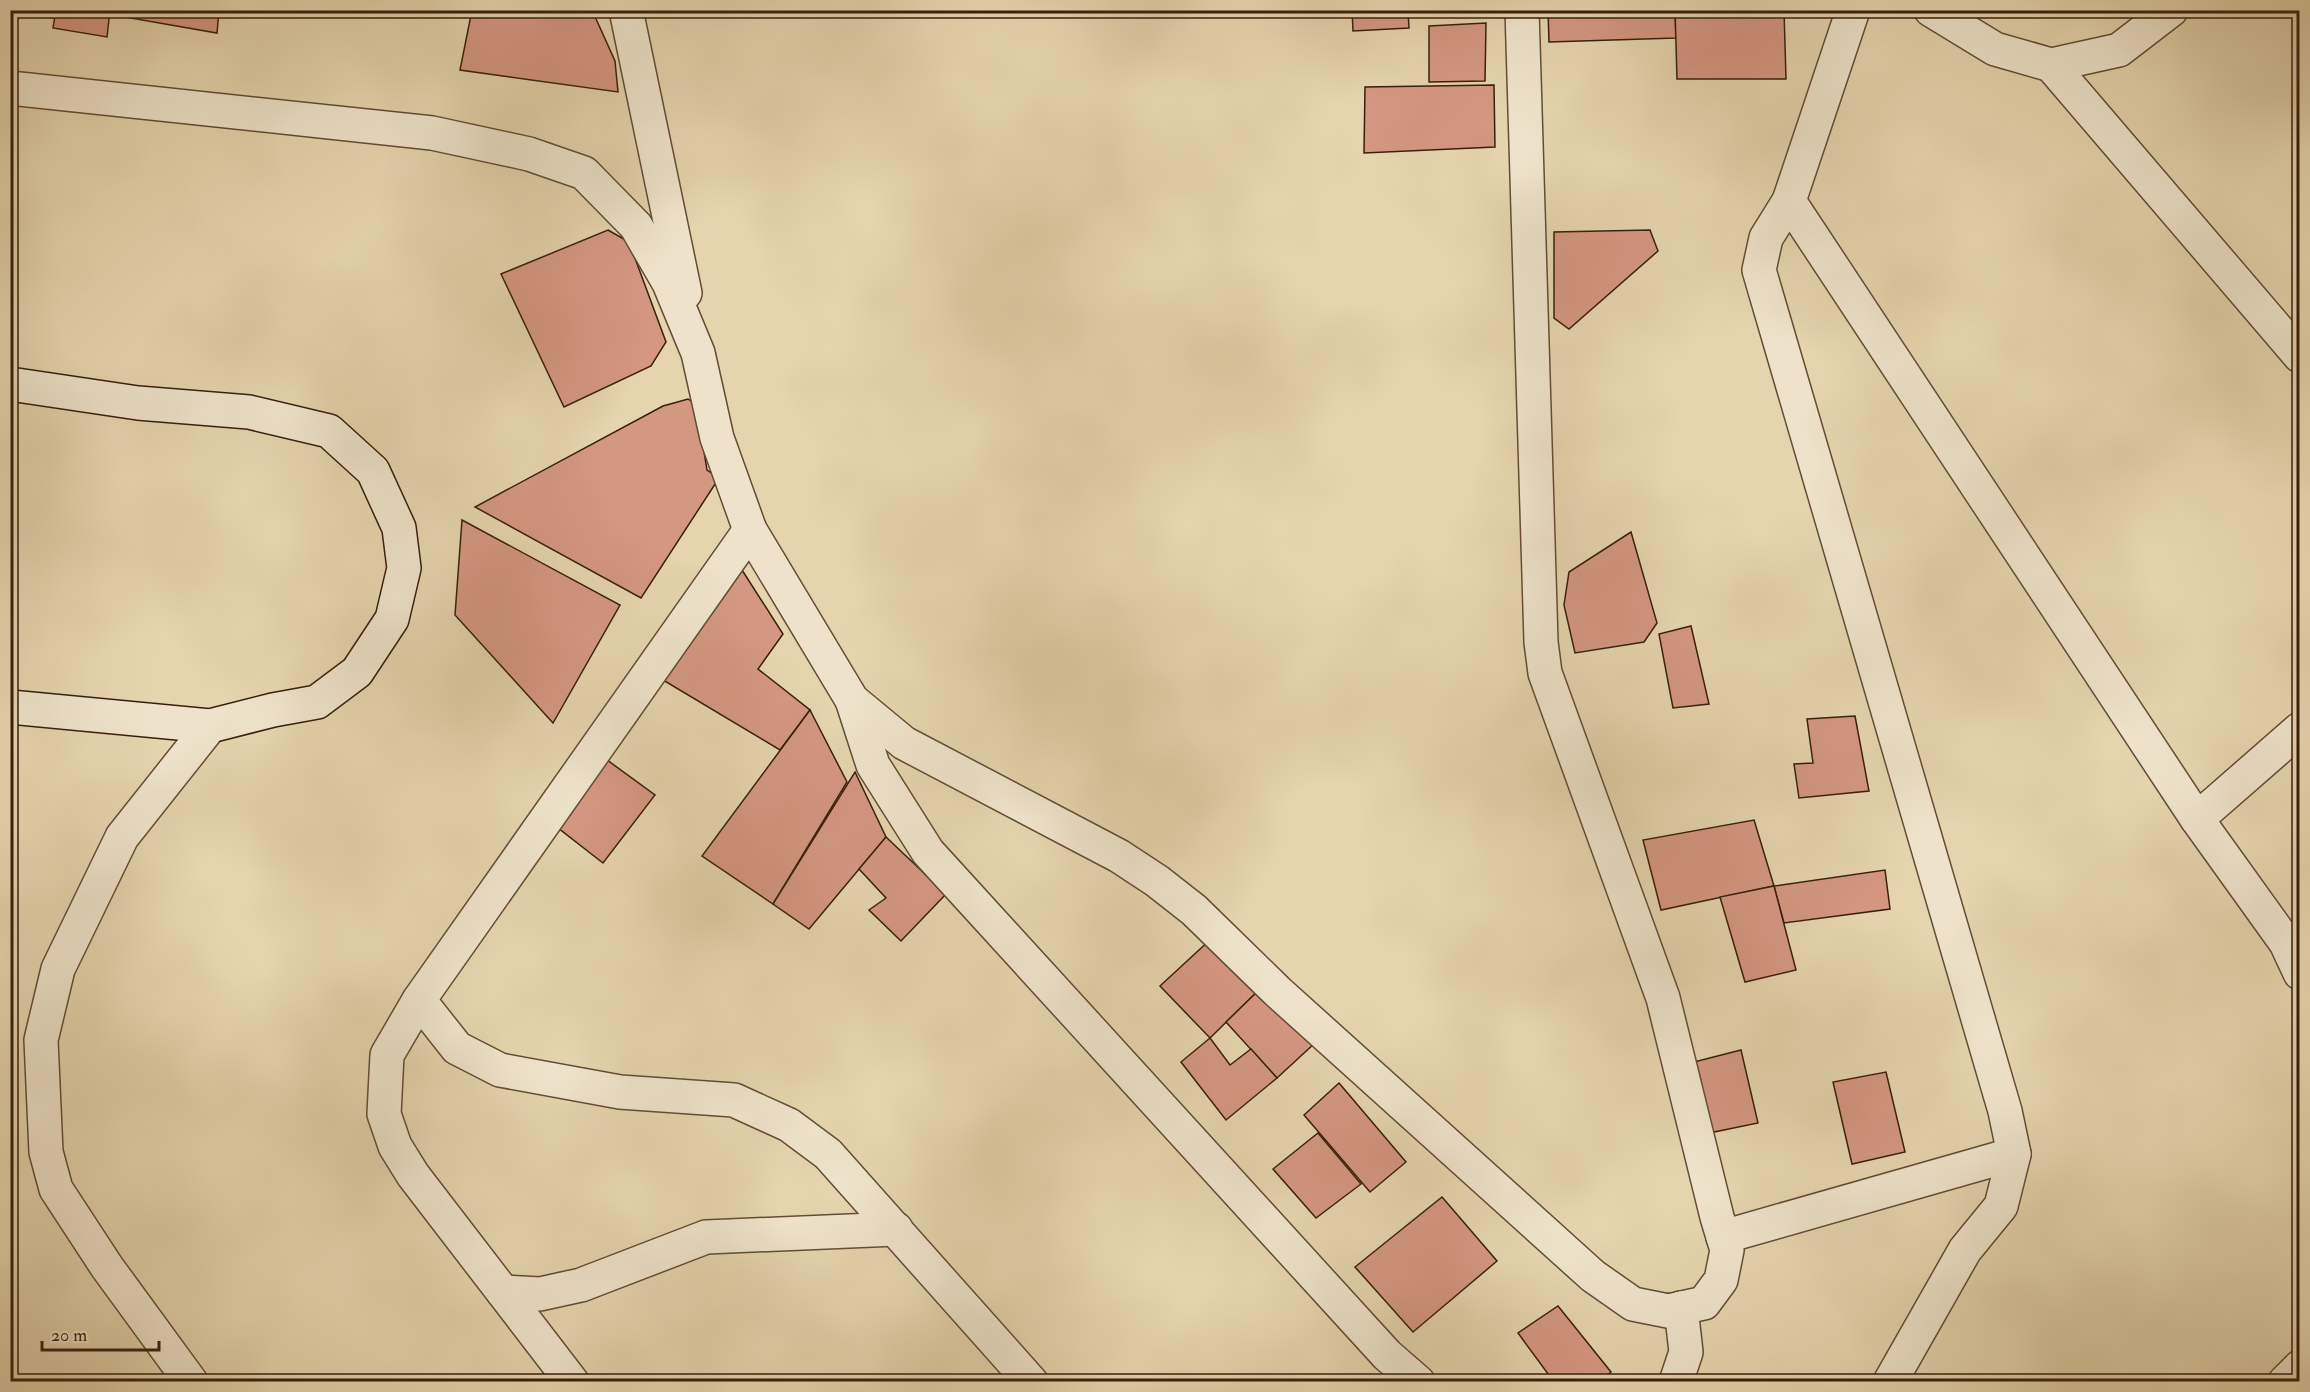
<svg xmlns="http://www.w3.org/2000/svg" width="2310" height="1392" font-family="'IM FELL Double Pica',serif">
	<rect width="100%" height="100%" fill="#e5d4ae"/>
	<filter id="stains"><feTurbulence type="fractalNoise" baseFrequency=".00333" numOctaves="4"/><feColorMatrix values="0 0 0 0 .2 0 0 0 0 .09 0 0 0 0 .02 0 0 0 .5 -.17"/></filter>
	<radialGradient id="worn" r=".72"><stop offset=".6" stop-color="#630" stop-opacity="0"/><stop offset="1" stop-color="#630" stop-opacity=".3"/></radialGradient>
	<g fill="#d49782" stroke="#391e0d" stroke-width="1.5">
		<path d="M10,10h44l-1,8 -43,-5z"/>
		<path d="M56,10h54l-3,27 -54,-9z"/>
		<path d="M114,10h105l-2,23 -104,-18z"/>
		<path d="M472,10h120l23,51 3,31 -158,-22z"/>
		<path d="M1352,10h56l1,18 -56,3z"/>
		<path d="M1408,10h77v2l-77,1z"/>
		<path d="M1548,10h127l1,28 -127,4z"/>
		<path d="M1675,10h109l2,69h-109z"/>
		<path d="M1486,23l-1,58 -56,1v-56z"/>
		<path d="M1494,85l1,62 -131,6 1,-66z"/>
		<path d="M608,230l21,12 37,100 -15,24 -87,41 -63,-133z"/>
		<path d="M1650,230l8,21 -89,78 -15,-11v-86z"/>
		<path d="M688,399l15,10 -1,30 5,31 12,8 -78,120 -166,-91 188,-101z"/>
		<path d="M462,520l158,85 -67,118 -98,-108z"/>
		<path d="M1631,532l26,91 -13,19 -69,11 -11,-48 5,-33z"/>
		<path d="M742,570l41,64 -25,35 52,41 -30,40 -122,-73z"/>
		<path d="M1691,626l18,78 -36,4 -14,-74z"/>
		<path d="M810,710l37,72 -74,122 -71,-48z"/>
		<path d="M1855,716l14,75 -70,7 -5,-34 19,-1 -6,-44z"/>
		<path d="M603,757l52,38 -52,68 -50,-39z"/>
		<path d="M855,772l31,65 -77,92 -36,-25z"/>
		<path d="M1754,820l20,66 -113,24 -18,-70z"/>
		<path d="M886,837l60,57 -45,47 -32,-31 17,-12 -27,-29z"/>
		<path d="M1885,870l5,39 -106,14 -10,-37z"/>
		<path d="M1774,886l22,84 -51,12 -25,-85z"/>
		<path d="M1212,938l50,49 -52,51 -50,-52z"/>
		<path d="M1262,987l54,55 -39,36 -51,-56z"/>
		<path d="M1210,1038l20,27 21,-16 26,29 -51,42 -45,-58z"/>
		<path d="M1741,1050l17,73 -49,10 -19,-70z"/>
		<path d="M1886,1072l19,80 -53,12 -19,-82z"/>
		<path d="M1339,1083l67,79 -36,30 -66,-77z"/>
		<path d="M1318,1133l43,51 -45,34 -43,-49z"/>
		<path d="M1442,1197l55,64 -84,71 -58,-65z"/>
		<path d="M1558,1306l53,66 -12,10h-45l-36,-49z"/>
	</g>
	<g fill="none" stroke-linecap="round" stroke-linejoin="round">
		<defs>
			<g id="street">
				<path d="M626,10l59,283"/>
				<path d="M1853,10l-64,191 408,618 89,124 14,30"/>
				<path d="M1931,10l64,39 56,16 68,-15 52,-40"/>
				<path d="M2051,65l249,291"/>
				<path d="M10,88l422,45 97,21 55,19 52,53 33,57 29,70 19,85 33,92 102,170 52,43 215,113 38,25 37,29 83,81 316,285 40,28 35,7 36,-8 17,-23 6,-30 -10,-33 -54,-219 -118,-325 -4,-31 -19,-632"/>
				<path d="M1789,201l-23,37 -7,32 246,841 9,43 -13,52 -36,44 -75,132"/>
				<path d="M750,530l-331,470 38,48 43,22 120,22 114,8 55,25 39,29 203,228"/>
				<path d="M852,700l21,65 55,87 459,503 31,27"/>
				<path d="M2197,819l103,-90"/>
				<path d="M419,1000l-32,55 -3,59 11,32 18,29 159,207"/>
				<path d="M1723,1237l291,-83"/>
				<path d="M503,1292l37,2 41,-9 125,-48 190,-8"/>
				<path d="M191,1382l-84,-115 -51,-78 -10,-37 -5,-112 17,-71 64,-132 88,-111"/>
				<path d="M1676,1382l10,-30 -5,-44"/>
				<path d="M2285,1382l15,-15"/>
			</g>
			<path id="secondary" d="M10,384l128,19 111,9 80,19 44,40 26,57 5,40 -12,51 -35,53 -40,30 -44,8 -63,16 -200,-19"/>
		</defs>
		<use href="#street" stroke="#644c35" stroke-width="36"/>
		<use href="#secondary" stroke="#391e0d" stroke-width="36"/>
		<use href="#street" stroke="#eee3ca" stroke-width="33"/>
		<use href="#secondary" stroke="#eee3ca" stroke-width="33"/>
	</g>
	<rect width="2310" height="1392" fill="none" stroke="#e5d4ae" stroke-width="36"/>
	<rect x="12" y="12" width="2286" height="1368" fill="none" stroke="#391e0d" stroke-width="3"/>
	<rect x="18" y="18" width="2274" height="1356" fill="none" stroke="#391e0d" stroke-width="1.5"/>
	<path d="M42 1341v9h117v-9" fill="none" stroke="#391e0d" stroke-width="3"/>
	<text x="51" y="1341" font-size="18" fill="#391e0d" stroke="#eee3ca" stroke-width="4.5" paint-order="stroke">20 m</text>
	<rect width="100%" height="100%" filter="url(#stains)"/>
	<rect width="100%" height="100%" fill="url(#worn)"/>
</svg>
